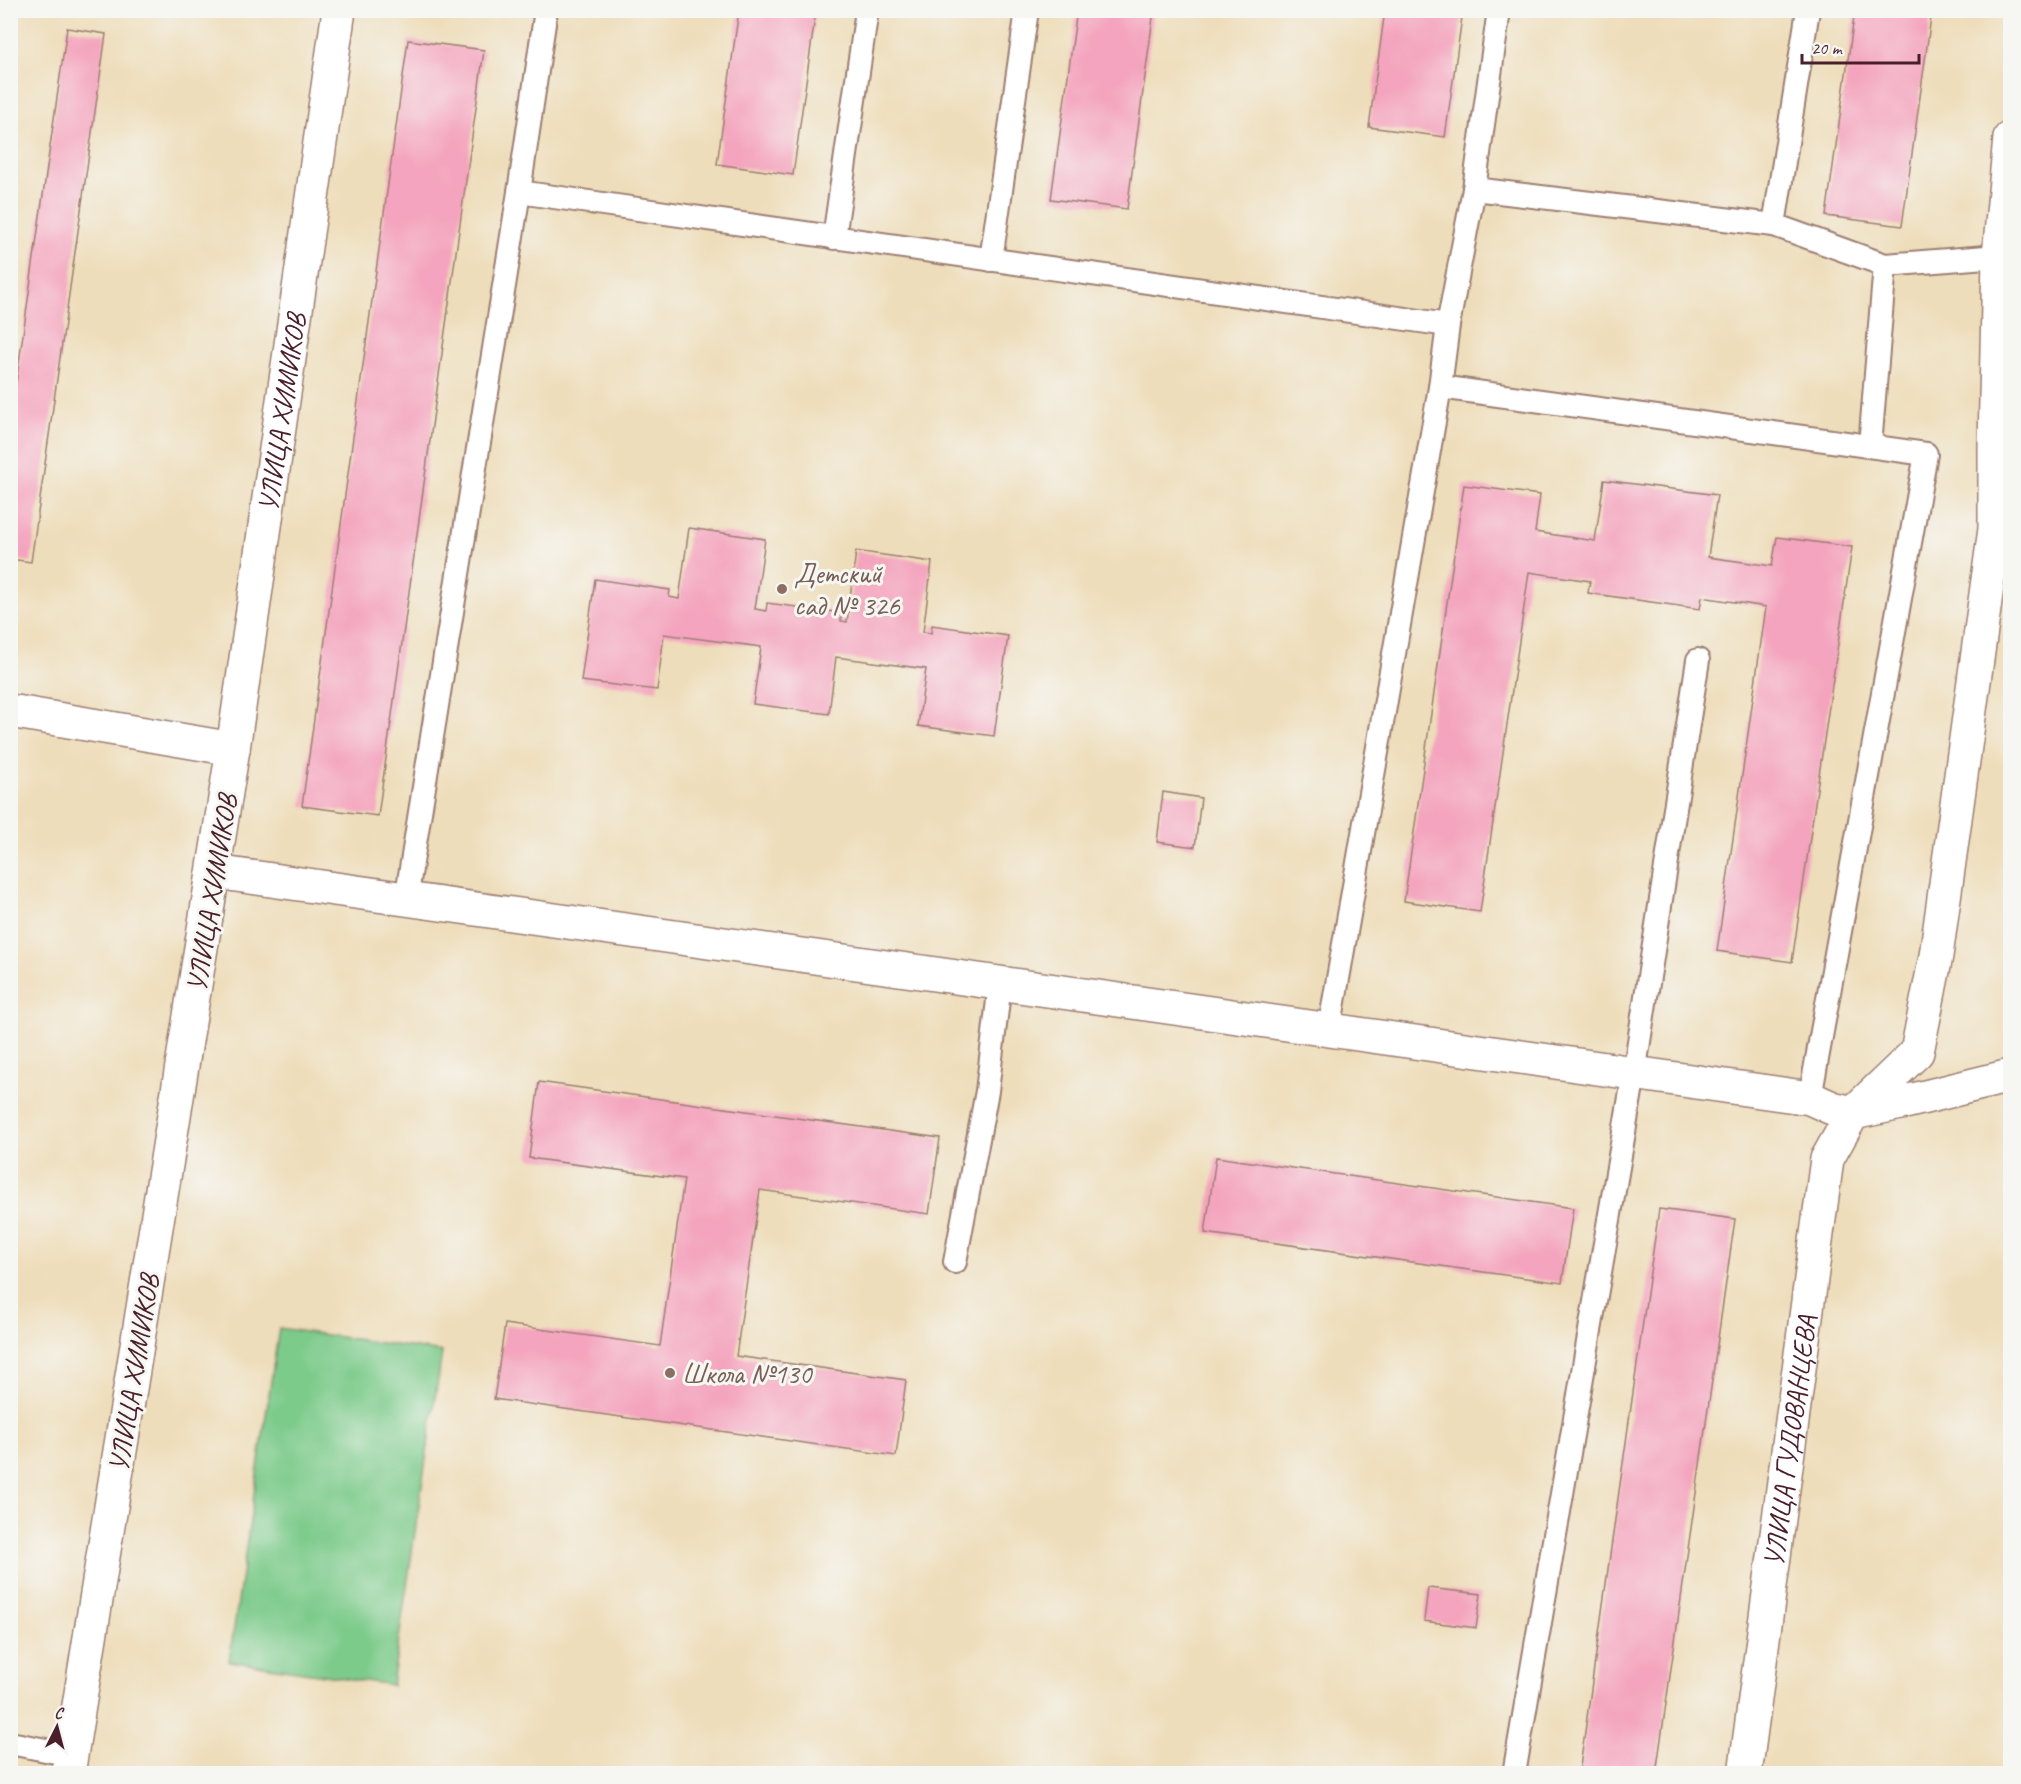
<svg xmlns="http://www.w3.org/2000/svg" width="2021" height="1784" font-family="Caveat,sans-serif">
	<rect width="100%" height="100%" fill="#f6f6f2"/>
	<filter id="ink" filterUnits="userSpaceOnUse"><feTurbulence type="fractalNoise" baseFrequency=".0167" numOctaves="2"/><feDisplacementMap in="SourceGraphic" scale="12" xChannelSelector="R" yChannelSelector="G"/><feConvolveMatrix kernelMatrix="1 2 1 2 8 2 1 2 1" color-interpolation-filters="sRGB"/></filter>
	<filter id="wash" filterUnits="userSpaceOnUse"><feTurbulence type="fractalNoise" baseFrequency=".008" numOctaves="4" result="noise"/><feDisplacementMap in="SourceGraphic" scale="24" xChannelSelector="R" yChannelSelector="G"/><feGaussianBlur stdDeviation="1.35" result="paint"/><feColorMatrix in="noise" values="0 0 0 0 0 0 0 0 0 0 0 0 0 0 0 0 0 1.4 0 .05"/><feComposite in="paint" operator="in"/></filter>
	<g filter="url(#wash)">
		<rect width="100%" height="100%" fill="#eeddba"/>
		<path fill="#7dcb8b" stroke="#64755b" stroke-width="1.5" d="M279,1328l163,24 -50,333 -163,-24z"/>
		<g id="blocks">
			<g fill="#f4a4be">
				<path d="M739,10h77l-23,165 -76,-11z"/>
				<path d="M1077,10h77l-27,199 -76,-10z"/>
				<path d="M1385,10h78l-18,127 -76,-10z"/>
				<path d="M1855,10h77l-30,216 -76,-10z"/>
				<path d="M67,28l39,6 -75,528 -21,-3v-134z"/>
				<path d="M408,40l76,10 -106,766 -76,-10z"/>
				<path d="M1604,480l113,15 -9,62 64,9 5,-29 75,10 -60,415 -75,-11 49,-344 -64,-10 -2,12 -112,-16 2,-12 -61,-9 -49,340 -76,-11 60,-416 76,10 -5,37 60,9z"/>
				<path d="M689,528l76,11 -10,70 11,2 1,-8 75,10 -1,8 6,1 9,-71 76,11 -9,70 8,1 1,-8 76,11 -14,100 -76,-10 8,-57 -90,-12 -7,57 -76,-10 8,-57 -97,-13 -7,56 -76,-9 14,-102 75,11 -1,7 10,2z"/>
				<path d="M1163,792l38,6 -6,49 -38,-5z"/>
				<path d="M539,1082l401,56 -11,76 -169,-24 -24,166 170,24 -10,76 -402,-57 11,-75 155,22 24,-167 -155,-21z"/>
				<path d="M1216,1157l357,51 -11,75 -357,-50z"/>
				<path d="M1659,1209l76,10 -79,555h-77z"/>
				<path d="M1428,1588l53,6 -5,34 -52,-7z"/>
			</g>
		</g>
	</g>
	<g filter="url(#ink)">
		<use href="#blocks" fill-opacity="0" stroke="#9c7e72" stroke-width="1.5"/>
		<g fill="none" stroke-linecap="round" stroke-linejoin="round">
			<defs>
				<g id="lane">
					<path d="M1474,189l300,36 34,-215"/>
					<path d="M519,192l929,133 26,-136 25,-179"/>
					<path d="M1774,225l111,40 114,-9"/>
					<path d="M834,238l33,-228"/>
					<path d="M991,260l36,-250"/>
					<path d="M1440,387l486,67 -116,644"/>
					<path d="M1870,446l15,-181"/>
					<path d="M406,900l113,-708 27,-182"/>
					<path d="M1329,1031l111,-644 8,-62"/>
					<path d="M955,1262l32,-171 13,-107"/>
					<path d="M10,1743l61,12"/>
					<path d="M1514,1774l120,-700 64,-414"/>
				</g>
				<g id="street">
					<path id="s1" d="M233,749l106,-739"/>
					<path d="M215,872l1595,226 22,10 21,5 48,-10 109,-27"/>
					<path id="s2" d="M1745,1774l82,-615 26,-46 64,-61 19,-96 59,-427v-83l4,-190 11,-118"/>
				</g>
				<path id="secondary" d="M10,711l223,38 -165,1025"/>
			</defs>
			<use href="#lane" stroke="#9c7e72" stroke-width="26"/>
			<use href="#street" stroke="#9c7e72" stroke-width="36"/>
			<use href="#secondary" stroke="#9c7e72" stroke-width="36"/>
			<use href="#lane" stroke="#fff" stroke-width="22"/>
			<use href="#street" stroke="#fff" stroke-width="33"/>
			<use href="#secondary" stroke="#fff" stroke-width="33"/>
		</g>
	</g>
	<g fill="#8d6e63" stroke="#f6f6f2" stroke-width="2">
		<circle cx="782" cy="589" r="6"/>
		<circle cx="670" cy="1373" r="6"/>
	</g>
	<g text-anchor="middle" stroke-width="6" stroke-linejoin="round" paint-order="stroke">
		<g font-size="28" fill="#4a1f2b" stroke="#f6f6f2">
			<text dy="10" stroke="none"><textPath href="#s1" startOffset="340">УЛИЦА ХИМИКОВ</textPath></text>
			<text transform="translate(211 893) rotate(-81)" y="10">УЛИЦА ХИМИКОВ</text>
			<text transform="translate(133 1373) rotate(-81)" y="10">УЛИЦА ХИМИКОВ</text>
			<text dy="10" stroke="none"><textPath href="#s2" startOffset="336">УЛИЦА ГУДОВАНЦЕВА</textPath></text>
		</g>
		<g font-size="28" fill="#785e54" stroke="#f6f6f2" text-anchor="start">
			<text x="794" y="583">Детский<tspan x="794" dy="32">сад № 326</tspan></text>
			<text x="682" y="1383">Школа №130</text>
		</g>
	</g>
	<rect width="2021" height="1784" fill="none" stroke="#f6f6f2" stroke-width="36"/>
	<g transform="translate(57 1727) rotate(6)" stroke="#f6f6f2" stroke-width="4.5" paint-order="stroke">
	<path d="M0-4.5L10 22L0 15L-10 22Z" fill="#4a1f2b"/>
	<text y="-9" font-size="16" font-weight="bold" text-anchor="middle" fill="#4a1f2b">С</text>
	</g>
	<path d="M1802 54v9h117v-9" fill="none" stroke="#4a1f2b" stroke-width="3"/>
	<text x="1811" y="54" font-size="18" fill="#4a1f2b" stroke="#f6f6f2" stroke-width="4.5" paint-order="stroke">20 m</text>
</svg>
